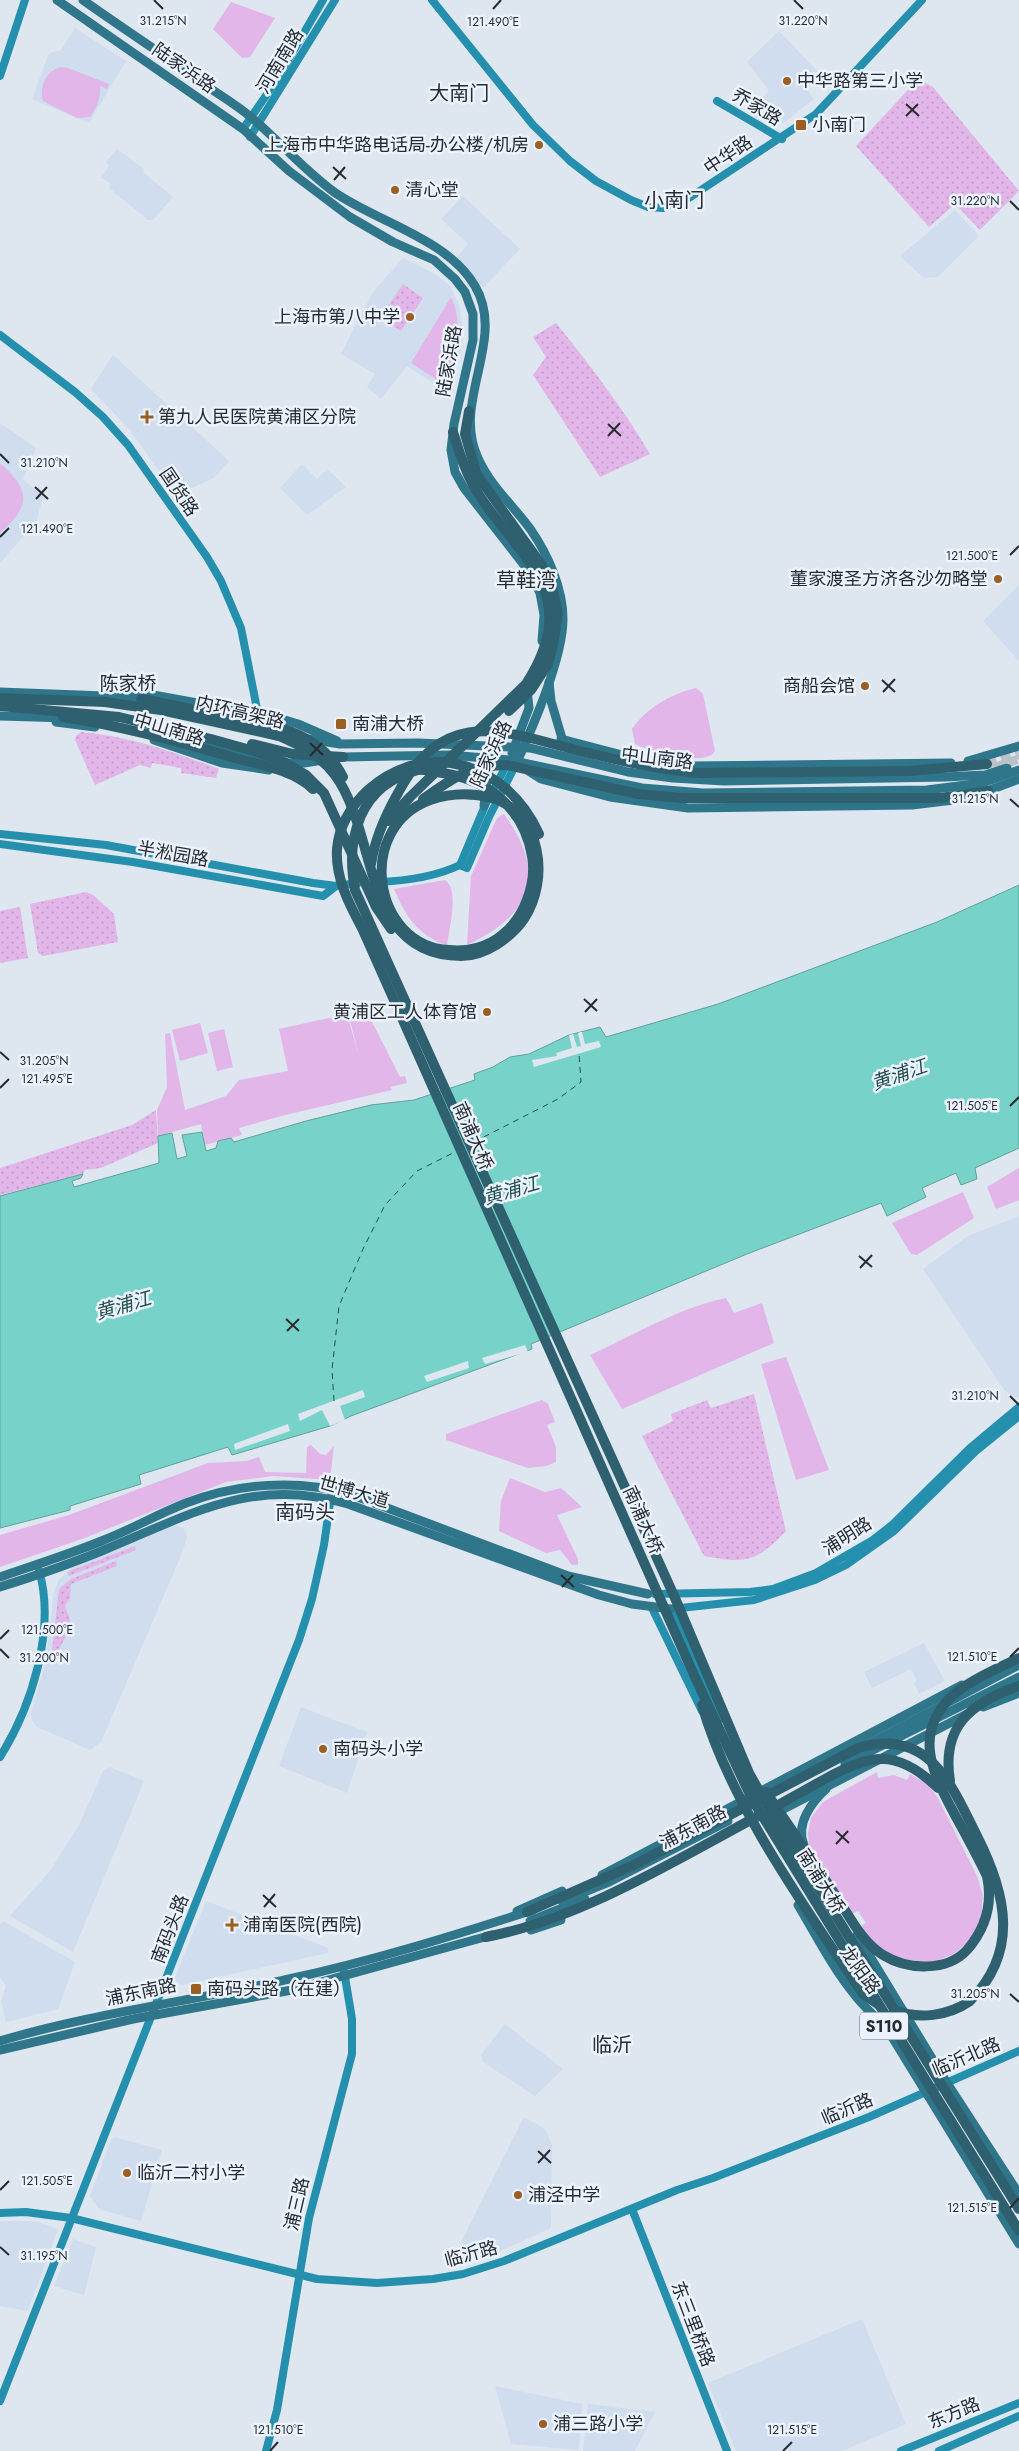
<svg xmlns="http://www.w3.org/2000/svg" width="1019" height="2451" font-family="Jost,'Noto Sans SC',sans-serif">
	<defs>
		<pattern id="grass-dots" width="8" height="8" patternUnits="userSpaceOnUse" patternTransform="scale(1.25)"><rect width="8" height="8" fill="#e2b6e9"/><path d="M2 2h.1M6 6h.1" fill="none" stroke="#c29dc8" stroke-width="1.8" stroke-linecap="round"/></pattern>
	</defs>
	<rect width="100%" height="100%" fill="#dee6f0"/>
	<g fill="#d0ddee">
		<path d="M75,28l51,33 -37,62 -57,-24 17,-46 12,-3z"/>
		<path d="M779,31l40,42 -13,16 8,10 -29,23 -6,2 -10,-9 -7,7 -12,-9 19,-23 -22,-28z"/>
		<path d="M117,149l27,20 -1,3 30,25 -20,23h-5l-32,-26 -7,-7 1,-4 -9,-5 8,-12 -3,-4z"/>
		<path d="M463,196l57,53 -37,39 -26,-31 11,-13 -27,-25z"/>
		<path d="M955,210l24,26 -41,41 -14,1 -24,-22z"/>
		<path d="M403,258l32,16 15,12 9,19 4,24 -3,27 -13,36 -40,-26 -26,33 -14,-12 8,-13 -34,-20 32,-62z"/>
		<path d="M113,355l116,106 -15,17 -29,13 -14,-3 -41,-58 -39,-41z"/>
		<path d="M0,423l36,25 -13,31 20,18 -7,25 -36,41z"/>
		<path d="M302,464l15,15 10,-10 19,18 -39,28 -27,-27z"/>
		<path d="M1019,585v76l-36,-40z"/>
		<path d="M1019,1216v180l-2,2 -12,-7 -82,-122 45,-33z"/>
		<path d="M175,1525l10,4 2,9 -5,15 -81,189 -11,8 -53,-23 -5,-7 -1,-7 15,-52 7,-64 5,-16 12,-12z"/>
		<path d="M924,1643l21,38 -26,13 -5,-11 3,-2 -6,-12 -39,19 -8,-16z"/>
		<path d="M301,1707l66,25 -20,61 -68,-27z"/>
		<path d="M110,1767l34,14 -71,171 -63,-36 40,-45 29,-46 24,-54z"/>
		<path d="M206,1901l122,47v5l-146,32 -8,-5z"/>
		<path d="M3,1921l72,41 -17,47 -52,13 -5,-21 5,-15 -6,-9v-53z"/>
		<path d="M505,2024l58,45 -28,27 -52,-34 -2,-7z"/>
		<path d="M524,2117l21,12 7,16 -1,83 -53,24 -48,12z"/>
		<path d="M114,2137l48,13 -21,71 -42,-12 -9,-13 21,-56z"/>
		<path d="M0,2221h35l23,8 -30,82 -28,-5z"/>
		<path d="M73,2239l23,8 -12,48 -30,-9z"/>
		<path d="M862,2319l44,105 -64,27h-106l-28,-68z"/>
		<path d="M495,2386l87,18 -3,46 -68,-6z"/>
		<path d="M588,2404l67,8 -20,39h-52z"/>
	</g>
	<g fill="url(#grass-dots)">
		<path d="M918,79l15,8 86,104 -39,39 -25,-26 -26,23 -73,-81z"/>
		<path d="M403,284l20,14 -22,33 -21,-13z"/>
		<path d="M556,323c34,42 66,84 94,131l-50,23 -67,-102 13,-18 -13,-20z"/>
		<path d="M81,732c48,4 93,20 138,37l-3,9 -35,-5v-5l-29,-5 -1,5 -11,-3 -45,20 -20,-45 1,-4z"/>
		<path d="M86,892l7,3 21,19 4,28 -75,14 -5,-3 -8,-49z"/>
		<path d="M20,907l8,51 -28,5v-52z"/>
		<path d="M156,1110l2,33 -57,25 -16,2 -2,4 -83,21v-27l132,-43z"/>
		<path d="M754,1394l32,137c-30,31 -39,33 -82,25l-62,-120 31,-15 -2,-7 36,-14 4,8z"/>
		<path d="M135,1546l1,4 -67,26 -2,-4z"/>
		<path d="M116,1561l1,5 -46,18 -1,14 -5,8 6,17 2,1 -14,25 -3,2h-4l7,-62 12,-10z"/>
	</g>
	<g fill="#e2b6e9">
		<path d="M231,2l44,16 -25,39 -8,1 -29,-29z"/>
		<path d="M62,67l6,1 41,16 -2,5 -7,-3c1,12 -3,21 -10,31l-13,1 -34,-17c-4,-14 3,-31 19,-34z"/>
		<path d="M451,297c14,30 4,59 -6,88l-34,-22z"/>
		<path d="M0,463c31,27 31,43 0,70z"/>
		<path d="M696,688l7,6 12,57c-2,2 -3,4 -6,5 -13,7 -62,-6 -74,-12l-3,-15c14,-21 39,-35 64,-41z"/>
		<path d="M504,814c44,60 27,101 -37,131l4,-69 26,-58z"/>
		<path d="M445,880c15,10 4,49 2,66 -30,-12 -41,-29 -53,-57z"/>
		<path d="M367,1012l33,65 5,-1 2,7 -17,4 2,3 -111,26 -42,12 3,7 -37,10 -4,-21 -43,12 -1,-26 10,-23 -2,-53 5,-1 15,77 41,-14 13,-16 49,-9 -9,-42 68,-15 12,42 -9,-36z"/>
		<path d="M200,1023l8,30 -28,8 -8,-31z"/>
		<path d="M224,1029l9,38 -16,4 -9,-38z"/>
		<path d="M1019,1168v32l-23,9 -9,-22z"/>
		<path d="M963,1192l11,26 -57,37 -6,-1 -19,-31z"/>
		<path d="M726,1298l8,15 28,-10 12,40 -152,66 -32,-54c44,-20 88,-47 136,-57z"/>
		<path d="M786,1357l43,113 -33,10 -35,-116z"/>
		<path d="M542,1400l6,4 7,18 -8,3 9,22v15l-10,4 -18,2 -82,-28v-6z"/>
		<path d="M311,1445l9,9 6,1 8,-9 -4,34 -57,-4 -47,6 -144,57 -82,28v-32l69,-20 139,-52 38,-2 13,-4 6,15 41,1 1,-26z"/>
		<path d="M510,1478l35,14 16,-4 21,19 -25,8 21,44v6h-6l-12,-15 -14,3 -47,-22 2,-30z"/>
		<path d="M877,1772l1,6 16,-3 13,5 3,-6 17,10 11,14 39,78 6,19 -2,23 -9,20 -18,16 -22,9 -30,-4 -26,-10 -17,-22 7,-4 -8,-12 -6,3 -43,-66 -1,-15 3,-15 12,-16z"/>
	</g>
	<path fill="#77d3ca" stroke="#5fa19c" d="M1019,885v263l-44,20 2,11 -16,6 -5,-12 -34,15 4,9 -39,19 -6,-13 -134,51 -216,90 1,5 -181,67 -21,10 -98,29 -4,-8 -89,28 2,9 -71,22v4l-70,18v-332l83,-22 -2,4 -9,3 2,6 85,-24 -1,-27 14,-3 5,26 10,-3 -5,-21 20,-3 4,19 10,-3 2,-7 13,-3 3,4 72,-21 65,-16 43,-5 61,-20 -1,-6 19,-7 17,-10 19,-3 40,-19 31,-8 6,10 112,-33 219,-82z"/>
	<g fill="#dee6f0">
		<path d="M580,1032h2l3,12 14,-3 2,6 -67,20 -2,-7 25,-4 -1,-3 16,-5 -3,-13 4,-1 4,13 4,-1 -3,-13z"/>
		<path d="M525,1345l3,7 -43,12 -3,-6z"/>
		<path d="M468,1361l1,7 -42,14 -3,-6z"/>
		<path d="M363,1390l2,7 -25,9 5,14 -15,6 -8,-16 -22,11 -2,-7z"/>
		<path d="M288,1424l2,7 -55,19 -1,-6z"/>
	</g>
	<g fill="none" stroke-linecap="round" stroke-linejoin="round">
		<g stroke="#244e4a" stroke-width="1" stroke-dasharray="6 5" stroke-linecap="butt">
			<path d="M474,1142l84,-43 23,-17 -2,-28"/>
			<path d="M334,1401l-2,-31 7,-64 24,-57 22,-44 32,-34 40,-20"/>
		</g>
		<g stroke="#bac1c9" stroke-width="9" stroke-dasharray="9 4.5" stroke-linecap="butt">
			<path d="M996,767l23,-8"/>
			<path d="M979,789l30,-11"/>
		</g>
		<path stroke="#bac1c9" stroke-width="10" stroke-dasharray="10 5" stroke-linecap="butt" d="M987,764l32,-10"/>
		<g stroke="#2590ae" stroke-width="8">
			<path d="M432,0l101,125 37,36 26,20 35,19 17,7 15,1 26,-10 127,-84 106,-114"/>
			<path d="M0,76l25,-76"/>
			<path d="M717,101l65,38"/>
			<path d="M243,129l33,-48 47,-81"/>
			<path d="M250,137l85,-137"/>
			<path d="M0,335l75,57 28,25 25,28 79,112 14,24 20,47 17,86"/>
			<path d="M495,787l13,-25"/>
			<path d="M0,834l106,11 207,38 23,3 22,-3"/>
			<path d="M0,844l133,18 190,34 13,-10"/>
			<path d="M460,865l27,-64"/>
			<path d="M377,882c28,-1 58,-5 83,-17l7,3 22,-51 27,-53"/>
			<path d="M655,1594l95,-2 23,-3 43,-16 57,-33 19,-15 78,-77 49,-41"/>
			<path d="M652,1608l50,103"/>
			<path d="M720,1719l-49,-110 83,-9 61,-20 31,-15 48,-34 82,-80 43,-35"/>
			<path d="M0,1757c32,-51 56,-128 39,-187"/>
			<path d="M632,2209l95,242"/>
			<path d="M0,2213l26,-1 45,6 246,61 60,4 56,-4 30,-5 41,-13 173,-71 36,-12 156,-61 150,-66"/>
			<path d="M0,2401l299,-761 13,-41 12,-54 7,-49"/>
			<path d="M266,2451l11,-41 32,-192 43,-164v-35l-8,-48"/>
			<path d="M901,2451l118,-48"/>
			<path d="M939,2451l80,-35"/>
		</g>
		<g stroke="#30768b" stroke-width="9">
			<path d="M57,0l186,129 46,42 61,46 43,25 41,18 21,19 10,13 8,22v26l-19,84 -3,26 4,22 9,16 67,86 9,19 4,22 -2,26"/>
			<path d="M83,0c42,30 86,58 128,89 14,9 28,18 41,29 28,24 52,52 82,74 43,30 114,47 141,94 32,54 -24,116 3,172 13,29 35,47 53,72 17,25 32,58 32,89 0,39 -30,107 -46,143"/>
			<path d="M549,682l2,19 13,44"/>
			<path d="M0,692l105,4 29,6"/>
			<path d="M109,692l44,3 122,22 23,7 39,17"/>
			<path d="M0,716l68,2"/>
			<path d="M56,722l39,5"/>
			<path d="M182,737l84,22"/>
			<path d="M308,739l32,5 78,-1 112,5 98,24 45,6 51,3 221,-4 40,-2 22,-7"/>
			<path d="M561,739l65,17 64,10 261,-3"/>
			<path d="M154,740l68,23 47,7"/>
			<path d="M512,753l17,-45 -2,-19"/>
			<path d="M968,761l51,-15"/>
			<path d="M284,763h20l39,-6 106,-2 60,5 133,28 61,5 224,-3 55,-7 37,-13"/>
			<path d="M527,770l14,9 69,18 78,11 224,-3 50,-6"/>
			<path d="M982,793l37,-14"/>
			<path d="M484,806l4,-35"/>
			<path d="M0,1577c35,-12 70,-23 104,-37 28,-11 54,-26 82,-37 53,-20 111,-24 164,-9l218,82 80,18"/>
			<path d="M0,1587c35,-11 70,-23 104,-37 86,-35 147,-74 244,-46l251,91 33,9 39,5"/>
			<path d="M983,1707l36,-14"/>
			<path d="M867,1745l152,-80"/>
			<path d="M845,1764l174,-87"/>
			<path d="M774,1814l193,-100"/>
			<path d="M804,1845c-9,-21 8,-43 22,-56"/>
			<path d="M602,1875l360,-190"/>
			<path d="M562,1901l47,-19 119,-61"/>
			<path d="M798,1905c18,30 34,62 56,89 12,16 26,25 38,43l127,207"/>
			<path d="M517,1911l45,-20"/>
			<path d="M530,1921l55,-22"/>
			<path d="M531,1930l30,-10"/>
			<path d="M857,1935l90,148 72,111"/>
			<path d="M0,2041c94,-28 193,-40 289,-62 83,-18 163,-43 244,-69"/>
			<path d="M0,2050l133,-31 159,-29 200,-55"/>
		</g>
		<g stroke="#2e6070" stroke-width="10">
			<path d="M469,411l-4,23 12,41 64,89 11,23 6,27 -5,31 -5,19 -17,26 -22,21"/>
			<path d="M0,698l105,4 56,8 118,26c21,9 42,20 56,39 44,60 26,181 126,181 24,0 50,-18 63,-37 26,-39 18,-106 -32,-121 -22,-6 -41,-5 -62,2 -76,28 -57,146 19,150 18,2 39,-3 53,-15 22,-17 35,-51 30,-79 -8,-47 -43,-76 -89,-83 -8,-1 -18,-4 -25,-3 -58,15 -73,67 -63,120l320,708 74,175 22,39 248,397"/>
			<path d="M141,699c27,5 55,11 82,17 47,9 96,13 120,61"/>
			<path d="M0,706l119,11 92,22 43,12 32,12 20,12 18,18 52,114 15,22"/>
			<path d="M63,717c59,9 115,24 172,41 26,7 58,12 78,31"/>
			<path d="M252,744l41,10 50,3"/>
			<path d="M423,799c30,-21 46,-34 84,-34l131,29 44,4h259l47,-7"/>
			<path d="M388,821l22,-24 116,-113c57,-87 -2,-122 -47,-189 -13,-20 -19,-41 -26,-63"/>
			<path d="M539,834c-31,-70 -111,-97 -171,-44 -17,16 -29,36 -31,59 -2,28 12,55 25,79l332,747 58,124 267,432"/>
			<path d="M371,864c4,-26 14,-48 27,-71 47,-88 104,-62 182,-42 38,9 76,18 116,22l213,-2 78,-7"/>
			<path d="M702,1705c29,100 103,202 161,289l15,10"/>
			<path d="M950,1781c-9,-55 22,-79 69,-95"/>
			<path d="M766,1792c23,34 46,67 68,101 14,20 27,49 49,62 24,15 64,17 84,-5 19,-22 26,-46 20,-74 -10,-21 -21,-41 -32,-61 -24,-44 -44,-86 3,-124 18,-14 41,-23 61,-33"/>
			<path d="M771,1809c18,-10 36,-20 54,-30 46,-25 72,-31 113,9"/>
			<path d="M527,1912l109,-48 222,-116c71,-21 93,36 119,88 30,59 42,116 -7,165 -22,15 -51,19 -76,9"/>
			<path d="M486,1937c94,-18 188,-76 272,-121"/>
		</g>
	</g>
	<path fill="none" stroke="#282b2f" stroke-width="2" d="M154,0l9,9M794,0l9,9M493,9l8,-9M906,104l13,12M906,116l12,-12M333,167l13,12M334,180l11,-13M1010,201l9,9M608,424l13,12M608,436l12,-13M0,454l9,9M35,487l13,12M36,499l11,-12M0,537l9,-9M1010,555l9,-9M882,680l13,12M883,692l12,-13M310,743l13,12M310,756l12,-13M1010,799l9,8M584,999l13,12M585,1012l12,-13M0,1052l9,8M0,1088l9,-9M1010,1106l9,-9M859,1256l13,11M860,1268l12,-13M286,1319l13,12M287,1331l12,-12M1010,1396l9,9M561,1575l13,12M562,1587l11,-12M0,1639l9,-9M0,1649l9,9M1010,1657l9,-9M836,1831l13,12M836,1844l12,-13M263,1895l13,12M264,1907l11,-13M1010,1994l9,8M538,2151l13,12M538,2163l12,-13M0,2190l9,-9M1010,2208l9,-10M0,2247l9,8M270,2451l8,-9M783,2451l9,-9"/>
	<g fill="#9b5f21" stroke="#ebf3fe" stroke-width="2">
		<circle cx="787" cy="81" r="5"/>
		<rect x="795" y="119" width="12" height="12" rx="2.5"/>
		<circle cx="539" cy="145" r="5"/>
		<circle cx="395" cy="190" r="5"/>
		<circle cx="410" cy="317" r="5"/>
		<path d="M144.5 409.5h5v5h5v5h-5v5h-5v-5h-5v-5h5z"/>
		<circle cx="998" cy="579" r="5"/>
		<circle cx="865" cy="686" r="5"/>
		<rect x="335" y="718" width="12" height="12" rx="2.5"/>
		<circle cx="487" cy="1012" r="5"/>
		<circle cx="323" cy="1749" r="5"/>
		<path d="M229.5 1917.5h5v5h5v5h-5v5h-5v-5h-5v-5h5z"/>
		<rect x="190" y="1983" width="12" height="12" rx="2.5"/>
		<circle cx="127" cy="2173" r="5"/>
		<circle cx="518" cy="2195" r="5"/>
		<circle cx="543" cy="2424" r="5"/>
	</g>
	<g text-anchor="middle" stroke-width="5" stroke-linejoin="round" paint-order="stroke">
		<rect fill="#ebf3fe" stroke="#62676d" stroke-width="1" x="860" y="2012.5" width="48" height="27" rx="4"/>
		<g font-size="16" font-weight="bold" fill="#282b2f">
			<text x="884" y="2032">S110</text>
		</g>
		<g font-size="18" fill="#282b2f" stroke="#ebf3fe">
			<text transform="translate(280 61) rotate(-59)" y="6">河南南路</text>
			<text transform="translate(184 68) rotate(35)" y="6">陆家浜路</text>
			<text transform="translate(757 107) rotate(31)" y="6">乔家路</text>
			<text transform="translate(728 155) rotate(-34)" y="6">中华路</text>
			<text transform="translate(449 361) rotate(-80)" y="6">陆家浜路</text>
			<text transform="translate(179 492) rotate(56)" y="6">国货路</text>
			<text transform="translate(240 712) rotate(13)" y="6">内环高架路</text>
			<text transform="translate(169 729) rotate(17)" y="6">中山南路</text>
			<text transform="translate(491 754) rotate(-65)" y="6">陆家浜路</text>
			<text transform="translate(657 758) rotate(7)" y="6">中山南路</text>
			<text transform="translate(173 854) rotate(10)" y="6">半淞园路</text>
			<text transform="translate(473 1136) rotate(66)" y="6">南浦大桥</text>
			<text transform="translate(354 1492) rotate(16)" y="6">世博大道</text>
			<text transform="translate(643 1520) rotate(66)" y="6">南浦大桥</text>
			<text transform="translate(847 1536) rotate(-32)" y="6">浦明路</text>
			<text transform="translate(693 1827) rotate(-28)" y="6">浦东南路</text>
			<text transform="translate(821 1881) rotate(58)" y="6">南浦大桥</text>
			<text transform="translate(170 1929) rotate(-69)" y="6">南码头路</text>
			<text transform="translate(860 1970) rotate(54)" y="6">龙阳路</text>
			<text transform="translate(141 1992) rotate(-12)" y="6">浦东南路</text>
			<text transform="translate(966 2057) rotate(-23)" y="6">临沂北路</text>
			<text transform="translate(847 2109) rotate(-23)" y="6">临沂路</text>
			<text transform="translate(297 2204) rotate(-77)" y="6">浦三路</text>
			<text transform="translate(471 2254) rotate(-15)" y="6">临沂路</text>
			<text transform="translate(693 2324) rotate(69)" y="6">东三里桥路</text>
			<text transform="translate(954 2413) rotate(-22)" y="6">东方路</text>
		</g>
		<g font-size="18" fill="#282b2f" stroke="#ebf3fe" text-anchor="start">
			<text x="797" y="87">中华路第三小学</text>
			<text x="812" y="131">小南门</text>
			<text x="529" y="151" text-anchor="end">上海市中华路电话局-办公楼/机房</text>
			<text x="405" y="196">清心堂</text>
			<text x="400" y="323" text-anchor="end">上海市第八中学</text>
			<text x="158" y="423">第九人民医院黄浦区分院</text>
			<text x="988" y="585" text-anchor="end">董家渡圣方济各沙勿略堂</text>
			<text x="855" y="692" text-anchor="end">商船会馆</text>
			<text x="352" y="730">南浦大桥</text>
			<text x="477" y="1018" text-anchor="end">黄浦区工人体育馆</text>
			<text x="333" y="1755">南码头小学</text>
			<text x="243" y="1931">浦南医院(西院)</text>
			<text x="207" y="1995">南码头路（在建）</text>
			<text x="137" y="2179">临沂二村小学</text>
			<text x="528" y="2201">浦泾中学</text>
			<text x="553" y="2430">浦三路小学</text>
		</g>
		<g font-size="19" fill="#282b2f" stroke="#ebf3fe">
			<text x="128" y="690">陈家桥</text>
		</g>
		<g font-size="19" font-style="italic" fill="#244e4a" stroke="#ebf3fe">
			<text transform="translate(899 1074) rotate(-19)" y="7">黄浦江</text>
			<text transform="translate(511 1190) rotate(-16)" y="7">黄浦江</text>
			<text transform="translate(123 1305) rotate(-16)" y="7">黄浦江</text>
		</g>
		<g font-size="20" fill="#282b2f" stroke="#ebf3fe">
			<text x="459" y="100">大南门</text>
			<text x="674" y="207">小南门</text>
			<text x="526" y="587">草鞋湾</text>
			<text x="305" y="1519">南码头</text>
			<text x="612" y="2052">临沂</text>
		</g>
	</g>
	<g font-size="12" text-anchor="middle" fill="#282b2f" stroke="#ebf3fe" stroke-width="5" stroke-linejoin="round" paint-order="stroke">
		<text x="163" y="25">31.215°N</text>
		<text x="803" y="25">31.220°N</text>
		<text x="493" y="26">121.490°E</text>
		<text x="975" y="205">31.220°N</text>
		<text x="44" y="467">31.210°N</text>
		<text x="47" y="533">121.490°E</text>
		<text x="972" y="560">121.500°E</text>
		<text x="975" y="803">31.215°N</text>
		<text x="44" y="1065">31.205°N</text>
		<text x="47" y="1083">121.495°E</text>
		<text x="972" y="1110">121.505°E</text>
		<text x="975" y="1400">31.210°N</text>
		<text x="47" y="1634">121.500°E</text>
		<text x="972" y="1661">121.510°E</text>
		<text x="44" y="1662">31.200°N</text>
		<text x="975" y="1998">31.205°N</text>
		<text x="47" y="2185">121.505°E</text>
		<text x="972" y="2212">121.515°E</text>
		<text x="44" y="2260">31.195°N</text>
		<text x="278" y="2434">121.510°E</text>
		<text x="792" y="2434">121.515°E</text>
	</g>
</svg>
